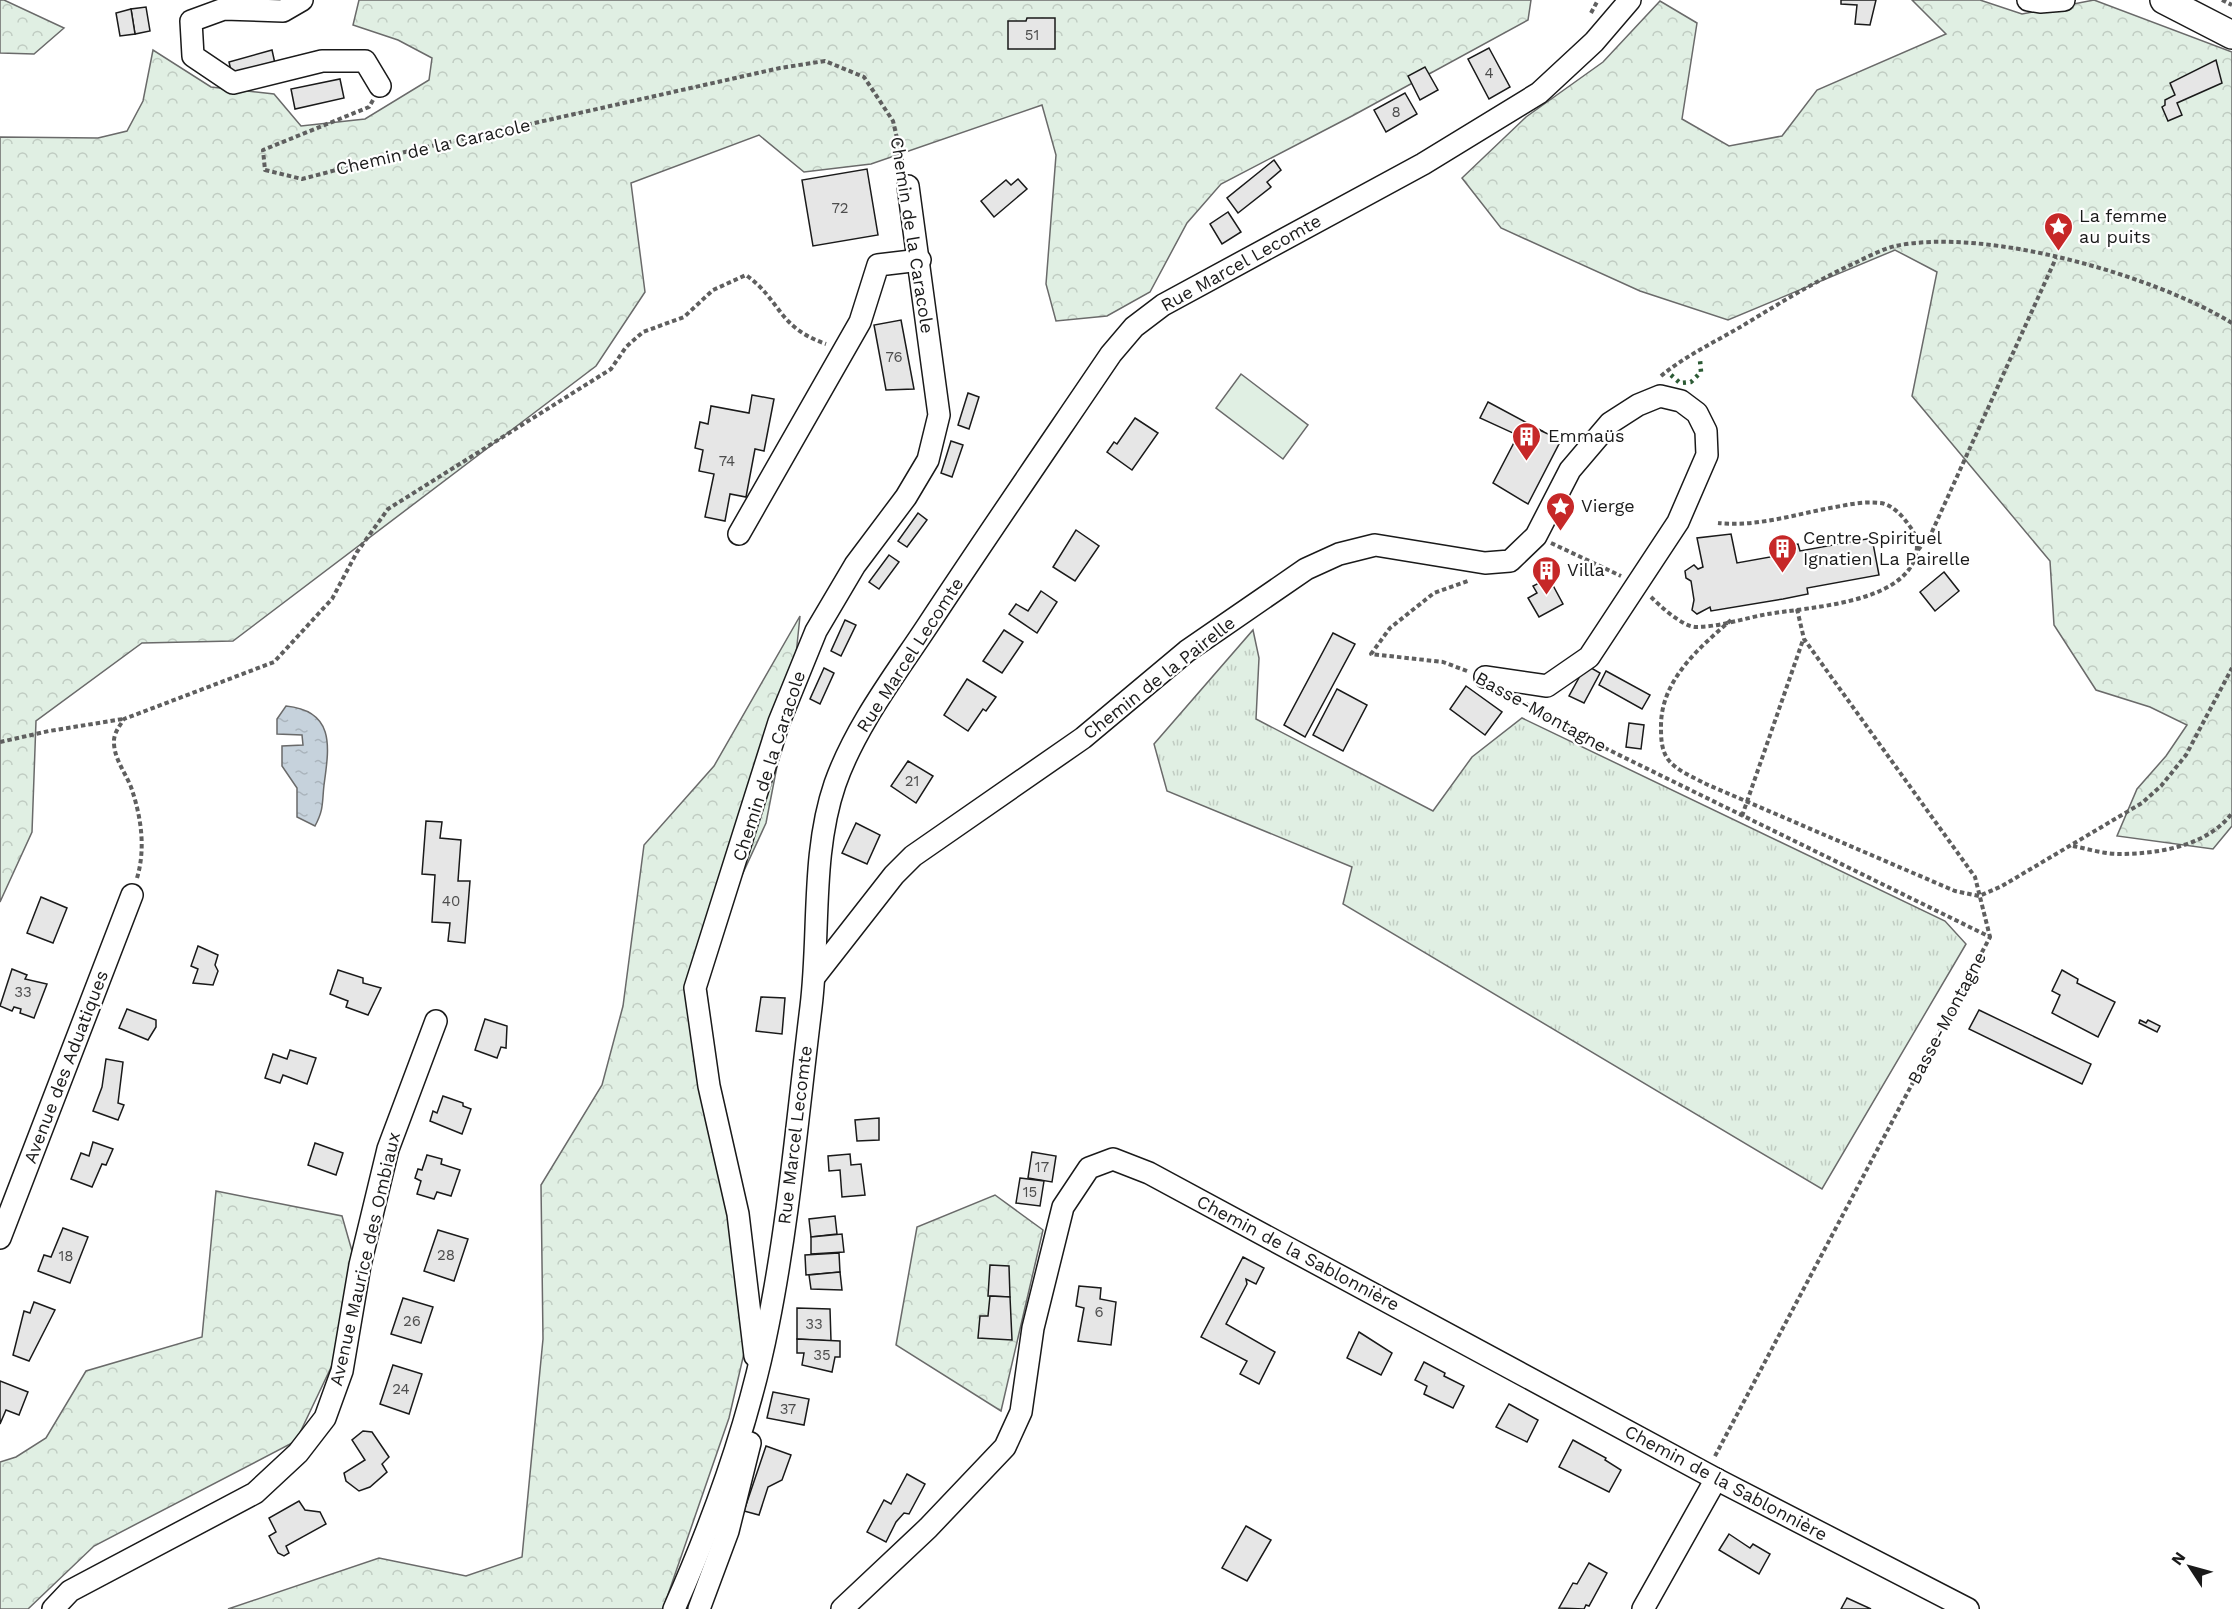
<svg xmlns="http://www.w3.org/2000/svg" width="2232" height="1609" font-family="'Work Sans',sans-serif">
	<defs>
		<pattern id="grass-tufts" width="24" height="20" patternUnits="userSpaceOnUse" patternTransform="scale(1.5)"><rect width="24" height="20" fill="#e0efe3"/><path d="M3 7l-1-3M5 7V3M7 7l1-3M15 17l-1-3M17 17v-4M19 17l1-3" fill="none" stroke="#c0ccc2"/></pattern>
		<pattern id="forest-crowns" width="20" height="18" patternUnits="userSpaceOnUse" patternTransform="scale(1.5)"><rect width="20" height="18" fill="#e0efe3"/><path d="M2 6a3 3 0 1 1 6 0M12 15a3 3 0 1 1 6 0" fill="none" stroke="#c0ccc2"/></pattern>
		<pattern id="water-ripples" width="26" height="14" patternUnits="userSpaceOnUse" patternTransform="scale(1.5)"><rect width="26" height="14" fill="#c6d2dc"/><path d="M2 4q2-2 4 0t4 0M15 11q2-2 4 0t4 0" fill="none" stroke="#aab4bc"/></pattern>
	</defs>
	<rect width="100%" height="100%" fill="#fff"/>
	<path fill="url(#grass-tufts)" stroke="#6a6a6a" stroke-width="1.5" d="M1253,630l6,28 -3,61 177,92 39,-54 50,-39 423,203 21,23 -144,245 -479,-285 9,-37 -185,-76 -13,-47z"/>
	<g fill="url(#forest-crowns)" stroke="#6a6a6a" stroke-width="1.5">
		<path d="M0,0h4l60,28 -30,26 -34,-1z"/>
		<path d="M359,0h1172l-3,20 -176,96 -131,68 -34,39 -37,69 -43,24 -51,5 -10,-37 10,-129 -14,-50 -171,59 -67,8 -45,-37 -128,48 14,109 -49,74 -363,275 -91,2 -106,78 -4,111 -32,70v-765l98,1 29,-7 16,-30 10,-51 58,37 63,7 27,32 64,-7 64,-39 3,-22 -34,-18 -45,-15z"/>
		<path d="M1912,0h68l42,14 72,-14 138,52v774l-19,23 -96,-13 20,-47 29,-33 21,-31 -37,-18 -54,-17 -42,-65 -4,-64 -138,-165 25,-124 -42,-22 -167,70 -88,-29 -139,-63 -39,-50 64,-61 77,-55 57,-61 37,22 -15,96 47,27 53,-10 35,-46 129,-56z"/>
		<path d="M800,616l-7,68 -27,139 -29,63 -32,93 43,357 -19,82 -66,191h-435l151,-51 87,18 56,-19 21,-218 -2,-154 61,-100 21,-79 21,-161 70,-79z"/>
		<path d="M216,1191l126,25 10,35 -17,108 -39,82 -202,105 -66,63h-28v-147l16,-5 30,-19 40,-67 116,-34z"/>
		<path d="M995,1195l48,35 -42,181 -105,-66 21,-118z"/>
	</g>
	<path fill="#e0efe3" stroke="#6a6a6a" stroke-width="1.5" d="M1241,374l67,51 -25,34 -67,-51z"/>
	<path fill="url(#water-ripples)" stroke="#6a6a6a" stroke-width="1.5" d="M286,706c50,5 43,42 38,79 -2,18 0,24 -9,41l-18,-9v-29l-15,-22v-20l21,-1 -1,-10 -25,-1v-15z"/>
	<g fill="#e6e6e6" stroke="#1a1a1a" stroke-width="1.5">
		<path d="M1841,0h35l-6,25 -15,-1 2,-19 -16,-1z"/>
		<path d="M146,7l4,24 -15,3 -4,-25z"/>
		<path d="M131,9l4,25 -15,2 -4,-23z"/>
		<path d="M1027,18h28v31h-47v-28h18z"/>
		<path d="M1489,48l21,39 -21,12 -21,-40z"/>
		<path d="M272,50l4,18 -43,11 -4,-17z"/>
		<path d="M2216,60l6,23 -45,20 5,12 -14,6 -6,-14 3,-2v-5l10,-5 -5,-12z"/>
		<path d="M1425,67l13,23 -18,10 -12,-24z"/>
		<path d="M340,79l4,19 -49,11 -4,-20z"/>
		<path d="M1405,93l12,21 -31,18 -12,-22z"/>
		<path d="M1274,160l7,10 -14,12 4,5 -33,26 -11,-15z"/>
		<path d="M867,169l11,66 -65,11 -11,-66z"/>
		<path d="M1018,179l9,10 -33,28 -13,-16 25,-21 5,5z"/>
		<path d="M1228,212l13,20 -19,12 -12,-20z"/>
		<path d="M901,320l13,69 -28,1 -12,-65z"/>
		<path d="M968,393l11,4 -10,32 -11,-4z"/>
		<path d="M752,395l22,4 -10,52 -9,-2 -9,48 -16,-3 -5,27 -20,-4 9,-43 -15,-3 4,-21 -8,-2 5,-26 8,2 3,-18 38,7z"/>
		<path d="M1488,402l56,30 -11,-5 -7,12 -46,-21z"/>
		<path d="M1135,418l23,15 -26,37 -25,-18 7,-10 3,2z"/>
		<path d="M1533,427l28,13 -33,64 -35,-21 25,-48 8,4z"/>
		<path d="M951,441l12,4 -11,32 -11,-4z"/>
		<path d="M918,513l9,7 -20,27 -9,-6z"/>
		<path d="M1076,530l23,16 -24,35 -22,-14z"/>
		<path d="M1731,534l6,29 39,-7 -2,-8 24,-4 2,7 72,-13 7,37 -72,13 1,6 -25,5 -72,12 -1,-4 -13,7 -5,-4 2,-10 -3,-19 -5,-3 -1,-7 9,-6 4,4 5,-2 -6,-29z"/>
		<path d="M889,555l10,7 -20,27 -10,-7z"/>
		<path d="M1944,572l15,19 -24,20 -15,-19z"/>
		<path d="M1549,578l14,26 -24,13 -11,-19 9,-5 -4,-7z"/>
		<path d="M1041,591l16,11 -20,31 -28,-19 7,-10 12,7z"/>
		<path d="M845,620l11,5 -15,31 -10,-5z"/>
		<path d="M1004,630l19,12 -21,31 -19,-12z"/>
		<path d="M1333,633l22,11 -50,93 -21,-12z"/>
		<path d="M1586,665l14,8 -16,30 -15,-7z"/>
		<path d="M824,668l10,5 -14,31 -10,-5z"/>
		<path d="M1606,671l44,24 -8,14 -43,-24z"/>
		<path d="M967,679l29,18 -10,14 -3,-2 -15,22 -24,-16z"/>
		<path d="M1466,686l36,26 -17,23 -35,-26z"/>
		<path d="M1337,689l30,16 -24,46 -30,-16z"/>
		<path d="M1629,723l15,2 -3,24 -15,-2z"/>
		<path d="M908,761l25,15 -17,27 -25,-17z"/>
		<path d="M426,821l16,1 -2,16 21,2 -3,41h12l-5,62 -17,-2 2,-18 -18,-1 3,-47 -13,-1z"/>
		<path d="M856,823l24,12 -13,29 -25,-11z"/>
		<path d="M41,897l26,11 -14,35 -26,-10z"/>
		<path d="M198,946l20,9 -3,10 3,6 -5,14 -20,-2 5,-14 -7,-3z"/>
		<path d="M12,969l15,6 -2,4 22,5 -13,34 -14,-5 1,-4 -7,-2 -2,4 -12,-5z"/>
		<path d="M338,970l25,8v5l18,5 -13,27 -22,-8 2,-6 -18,-7z"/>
		<path d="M2062,970l16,9 -1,4 38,19 -17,35 -46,-24 8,-18 -8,-4z"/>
		<path d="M761,997l24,1 -3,36 -26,-3z"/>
		<path d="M127,1009l29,11v7l-8,13 -29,-12z"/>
		<path d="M1979,1010l112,54 -9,20 -113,-55z"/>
		<path d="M485,1019l22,7 -1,22 -5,-1 -4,11 -22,-8z"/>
		<path d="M2140,1020l6,3 2,-3 12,6 -3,6 -18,-9z"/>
		<path d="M290,1050l26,8 -9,26 -24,-9 -3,8 -15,-5 8,-24 14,5z"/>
		<path d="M106,1059l17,3 -5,41 6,2 -6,15 -25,-9 9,-24z"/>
		<path d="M443,1096l20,7v3l8,3 -9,25 -32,-13 3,-10 4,2z"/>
		<path d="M879,1118v22l-22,1 -2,-21z"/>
		<path d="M93,1142l20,7 -7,16 -4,-1 -10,23 -21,-8 10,-26 8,3z"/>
		<path d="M315,1143l28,10 -7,22 -28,-10z"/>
		<path d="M1032,1152l24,4 -4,26 -24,-4z"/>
		<path d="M850,1154l1,11 10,-1 4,31 -23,2 -2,-27 -11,1 -1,-15z"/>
		<path d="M427,1155l15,4 -1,5 19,6 -9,26 -14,-4 -3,7 -17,-5 4,-13 -6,-3 3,-9 4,1z"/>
		<path d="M1020,1178l24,3 -4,25 -24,-3z"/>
		<path d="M835,1216l2,18 -26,3 -2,-18z"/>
		<path d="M63,1228l25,9 -18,46 -32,-12 6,-16 7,2z"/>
		<path d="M438,1230l30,9 -14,42 -30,-10z"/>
		<path d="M842,1234l2,18 -33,2v-17z"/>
		<path d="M839,1253l1,19 -34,3 -1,-20z"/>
		<path d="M1243,1257l21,11 -8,16 -10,-5 1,5 -21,40 49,28 -16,32 -19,-10 7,-13 -46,-24z"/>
		<path d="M990,1265l19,1 1,31 -22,-1z"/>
		<path d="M840,1272l2,18 -31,-1 -2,-14z"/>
		<path d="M1079,1286l22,2 -1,11 16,3 -5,43 -33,-4 6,-33 -8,-2z"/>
		<path d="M990,1296l20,1 2,43 -34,-2 2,-22h8z"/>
		<path d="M403,1298l30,9 -12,36 -30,-9z"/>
		<path d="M34,1302l21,8 -26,51 -16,-6 11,-44 6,2z"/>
		<path d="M797,1308l33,1 1,32 -34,-2z"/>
		<path d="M1359,1332l33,21 -11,22 -34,-17z"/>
		<path d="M797,1339l43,2v16h-5l-3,15 -30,-7 2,-12h-7z"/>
		<path d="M1424,1362l21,11 -1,3 20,10 -11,22 -29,-14 3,-8 -12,-6z"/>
		<path d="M393,1365l29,9 -13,40 -29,-10z"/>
		<path d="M0,1381l28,11 -9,23 -13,-5 -6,14z"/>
		<path d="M773,1392l36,7 -5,26 -37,-7z"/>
		<path d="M1509,1404l29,16 -11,22 -31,-15z"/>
		<path d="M363,1431l9,1 17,25 -7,7 5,8 -17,15 -11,4 -13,-10 -2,-8 21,-13 -13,-20z"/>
		<path d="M1573,1440l33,18 -1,2 16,10 -12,22 -50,-25z"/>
		<path d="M766,1446l25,9 -9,25 -14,7 -9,28 -15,-4z"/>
		<path d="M907,1474l18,10 -16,30 -5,-1 -8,9 -10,20 -19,-10 17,-32 7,4z"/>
		<path d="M299,1501l6,9 15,2 6,12 -40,22 3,7 -5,3 -6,-3 -9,-17 7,-4 -7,-14z"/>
		<path d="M1246,1526l25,14 -24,41 -25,-13z"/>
		<path d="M1729,1534l21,14 3,-4 17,10 -11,20 -40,-24z"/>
		<path d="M1589,1563l18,10 -18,33 -3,-1 -2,4 -25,-1 14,-25 4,1z"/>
		<path d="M1847,1598l24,11h-30z"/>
	</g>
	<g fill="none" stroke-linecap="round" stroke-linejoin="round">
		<defs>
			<g id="minor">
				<path d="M302,0l-19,11 -59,-2 -33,12 2,35 40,27 89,-22h43l15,25"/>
				<path d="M2028,0l12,2 24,-2"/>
				<path d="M739,534l121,-212 18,-57 42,-5"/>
				<path d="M815,976l79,-101 19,-19 170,-118 104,-87 119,-82 33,-15 36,-9 110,18 25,-2 26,-25 34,-66 40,-47 28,-18 22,-9 21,5 16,12 9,18 1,24 -29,67 -89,135 -42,29 -62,-9"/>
				<path d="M0,1238l132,-343"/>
				<path d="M755,1356l-17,-142 -29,-128 -14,-98 84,-266 37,-91 39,-66 51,-68 22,-37 11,-45 -31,-229"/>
				<path d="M53,1609l17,-18 185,-98 43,-40 27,-35 17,-47 18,-106 28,-116 48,-128"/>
				<path d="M674,1609c40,-90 75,-187 94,-284 21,-105 30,-213 43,-318 9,-73 0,-153 24,-223 20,-57 60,-109 93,-159 60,-91 122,-181 183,-271l23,-27 29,-22 260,-141 116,-71 55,-51 36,-42"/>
				<path d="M699,1609l29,-78 22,-88"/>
				<path d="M842,1609l86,-81 77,-81 16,-35 12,-84 30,-121 26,-39 24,-9 36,14 567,306 252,130"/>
				<path d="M1643,1609l73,-130"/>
			</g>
			<path id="major" d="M2164,0l68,35"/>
		</defs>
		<use href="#minor" stroke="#1a1a1a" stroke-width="24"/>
		<use href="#major" stroke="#1a1a1a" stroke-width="30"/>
		<g stroke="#5f5f5f" stroke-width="4" stroke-dasharray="4.5 3" stroke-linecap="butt">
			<path d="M2222,0l10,5"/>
			<path d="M1591,13l7,-13"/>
			<path d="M373,100l-4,7 -106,43 2,20 37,9 103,-27 375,-84 45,-7 39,16 29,44 11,47"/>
			<path d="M1661,376c24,-20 54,-34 81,-50 38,-23 75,-46 115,-64 12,-6 26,-13 38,-16 91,-19 258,29 337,77"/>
			<path d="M1551,543l70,33"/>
			<path d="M1918,550l13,-16 125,-276"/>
			<path d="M1651,597c9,9 32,30 45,30 23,0 49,-9 72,-13 41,-7 131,-10 147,-56 4,-13 2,-23 -7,-34 -6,-9 -17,-20 -28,-21 -17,-2 -33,2 -50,5 -37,7 -74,19 -112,15"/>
			<path d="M1797,609l7,30 171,238 15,60"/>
			<path d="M1731,620c-32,28 -70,60 -70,106 0,11 0,22 6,32 8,12 26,19 39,26l249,107 24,5 23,-10 140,-83 19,-17 25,-31 46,-87"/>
			<path d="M1467,671l-24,-9 -72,-8 19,-26 44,-35 34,-12"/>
			<path d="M1526,704l30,20 434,213 -276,521"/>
			<path d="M0,742l49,-11 74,-12"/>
			<path d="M1742,816l61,-176"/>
			<path d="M2073,846c15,3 31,8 46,8 39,0 89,-8 113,-41"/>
			<path d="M137,878c9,-30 4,-62 -6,-91 -6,-15 -16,-27 -17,-43 -1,-10 5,-17 10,-25l150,-57 58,-63 25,-47 31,-43 223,-140 15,-22 17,-15 41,-15 29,-27 33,-15c35,25 31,52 80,69"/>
		</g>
		<use href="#minor" stroke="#fff" stroke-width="21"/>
		<use href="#major" stroke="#fff" stroke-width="27"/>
		<path stroke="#2b5a34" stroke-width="4.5" stroke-dasharray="3 4.5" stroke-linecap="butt" d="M1671,375l9,8 11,-1 10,-10 -1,-12"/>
	</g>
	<defs>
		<symbol id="sight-pin" viewBox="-11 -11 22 30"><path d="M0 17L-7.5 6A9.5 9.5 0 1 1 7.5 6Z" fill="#c62828" stroke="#fff"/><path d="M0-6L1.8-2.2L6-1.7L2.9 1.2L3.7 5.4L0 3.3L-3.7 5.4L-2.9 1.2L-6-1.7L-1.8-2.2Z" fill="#fff"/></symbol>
		<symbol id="building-pin" viewBox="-11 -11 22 30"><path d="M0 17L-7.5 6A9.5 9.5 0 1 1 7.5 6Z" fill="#c62828" stroke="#fff"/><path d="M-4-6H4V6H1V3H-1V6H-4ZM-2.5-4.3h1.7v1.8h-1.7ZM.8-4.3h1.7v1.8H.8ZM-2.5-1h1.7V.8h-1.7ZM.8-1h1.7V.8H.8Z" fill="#fff"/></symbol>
	</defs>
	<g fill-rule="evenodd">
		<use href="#sight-pin" x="2042" y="210" width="33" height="45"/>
		<use href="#building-pin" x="1510" y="420" width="33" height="45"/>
		<use href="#sight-pin" x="1544" y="490" width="33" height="45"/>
		<use href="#building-pin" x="1766" y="532" width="33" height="45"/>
		<use href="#building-pin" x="1530" y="554" width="33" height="45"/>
	</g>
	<g text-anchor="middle" stroke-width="4.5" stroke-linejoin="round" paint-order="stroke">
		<g font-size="15" fill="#4d4d4d">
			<text x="1032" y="40">51</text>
			<text x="1489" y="78">4</text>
			<text x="1396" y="117">8</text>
			<text x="840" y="213">72</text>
			<text x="894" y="362">76</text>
			<text x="727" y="466">74</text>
			<text x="912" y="786">21</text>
			<text x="451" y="906">40</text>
			<text x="23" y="997">33</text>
			<text x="1042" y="1172">17</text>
			<text x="1030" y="1197">15</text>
			<text x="446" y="1260">28</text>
			<text x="66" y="1261">18</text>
			<text x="1099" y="1317">6</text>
			<text x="412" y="1326">26</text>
			<text x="814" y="1329">33</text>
			<text x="822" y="1360">35</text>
			<text x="401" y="1394">24</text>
			<text x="788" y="1414">37</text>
		</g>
		<g font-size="18" fill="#1a1a1a" stroke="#fff">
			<text transform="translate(433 147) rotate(-13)" y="6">Chemin de la Caracole</text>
			<text transform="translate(912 235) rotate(81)" y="6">Chemin de la Caracole</text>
			<text transform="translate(1241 263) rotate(-29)" y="6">Rue Marcel Lecomte</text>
			<text transform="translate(910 655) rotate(-57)" y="6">Rue Marcel Lecomte</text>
			<text transform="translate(1159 678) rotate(-38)" y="6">Chemin de la Pairelle</text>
			<text transform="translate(1541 712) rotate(29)" y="6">Basse-Montagne</text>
			<text transform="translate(769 766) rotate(-72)" y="6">Chemin de la Caracole</text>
			<text transform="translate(1947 1018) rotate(-62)" y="6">Basse-Montagne</text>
			<text transform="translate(66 1067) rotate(-69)" y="6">Avenue des Aduatiques</text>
			<text transform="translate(795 1135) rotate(-83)" y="6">Rue Marcel Lecomte</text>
			<text transform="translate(1298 1253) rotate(28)" y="6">Chemin de la Sablonnière</text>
			<text transform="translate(365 1259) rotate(-77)" y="6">Avenue Maurice des Ombiaux</text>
			<text transform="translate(1726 1483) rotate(28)" y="6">Chemin de la Sablonnière</text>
		</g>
		<g font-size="18" fill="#1a1a1a" stroke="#fff" text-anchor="start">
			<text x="2079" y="222">La femme<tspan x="2079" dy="21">au puits</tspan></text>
			<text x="1548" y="442">Emmaüs</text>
			<text x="1581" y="512">Vierge</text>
			<text x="1803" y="544">Centre Spirituel<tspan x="1803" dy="21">Ignatien La Pairelle</tspan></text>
			<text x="1567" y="576">Villa</text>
		</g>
	</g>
	<g transform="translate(2190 1567) rotate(306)" stroke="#ffffff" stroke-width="4.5" paint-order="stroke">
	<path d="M0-4.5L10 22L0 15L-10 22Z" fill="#1a1a1a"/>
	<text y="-9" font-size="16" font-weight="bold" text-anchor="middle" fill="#1a1a1a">N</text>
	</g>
</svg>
